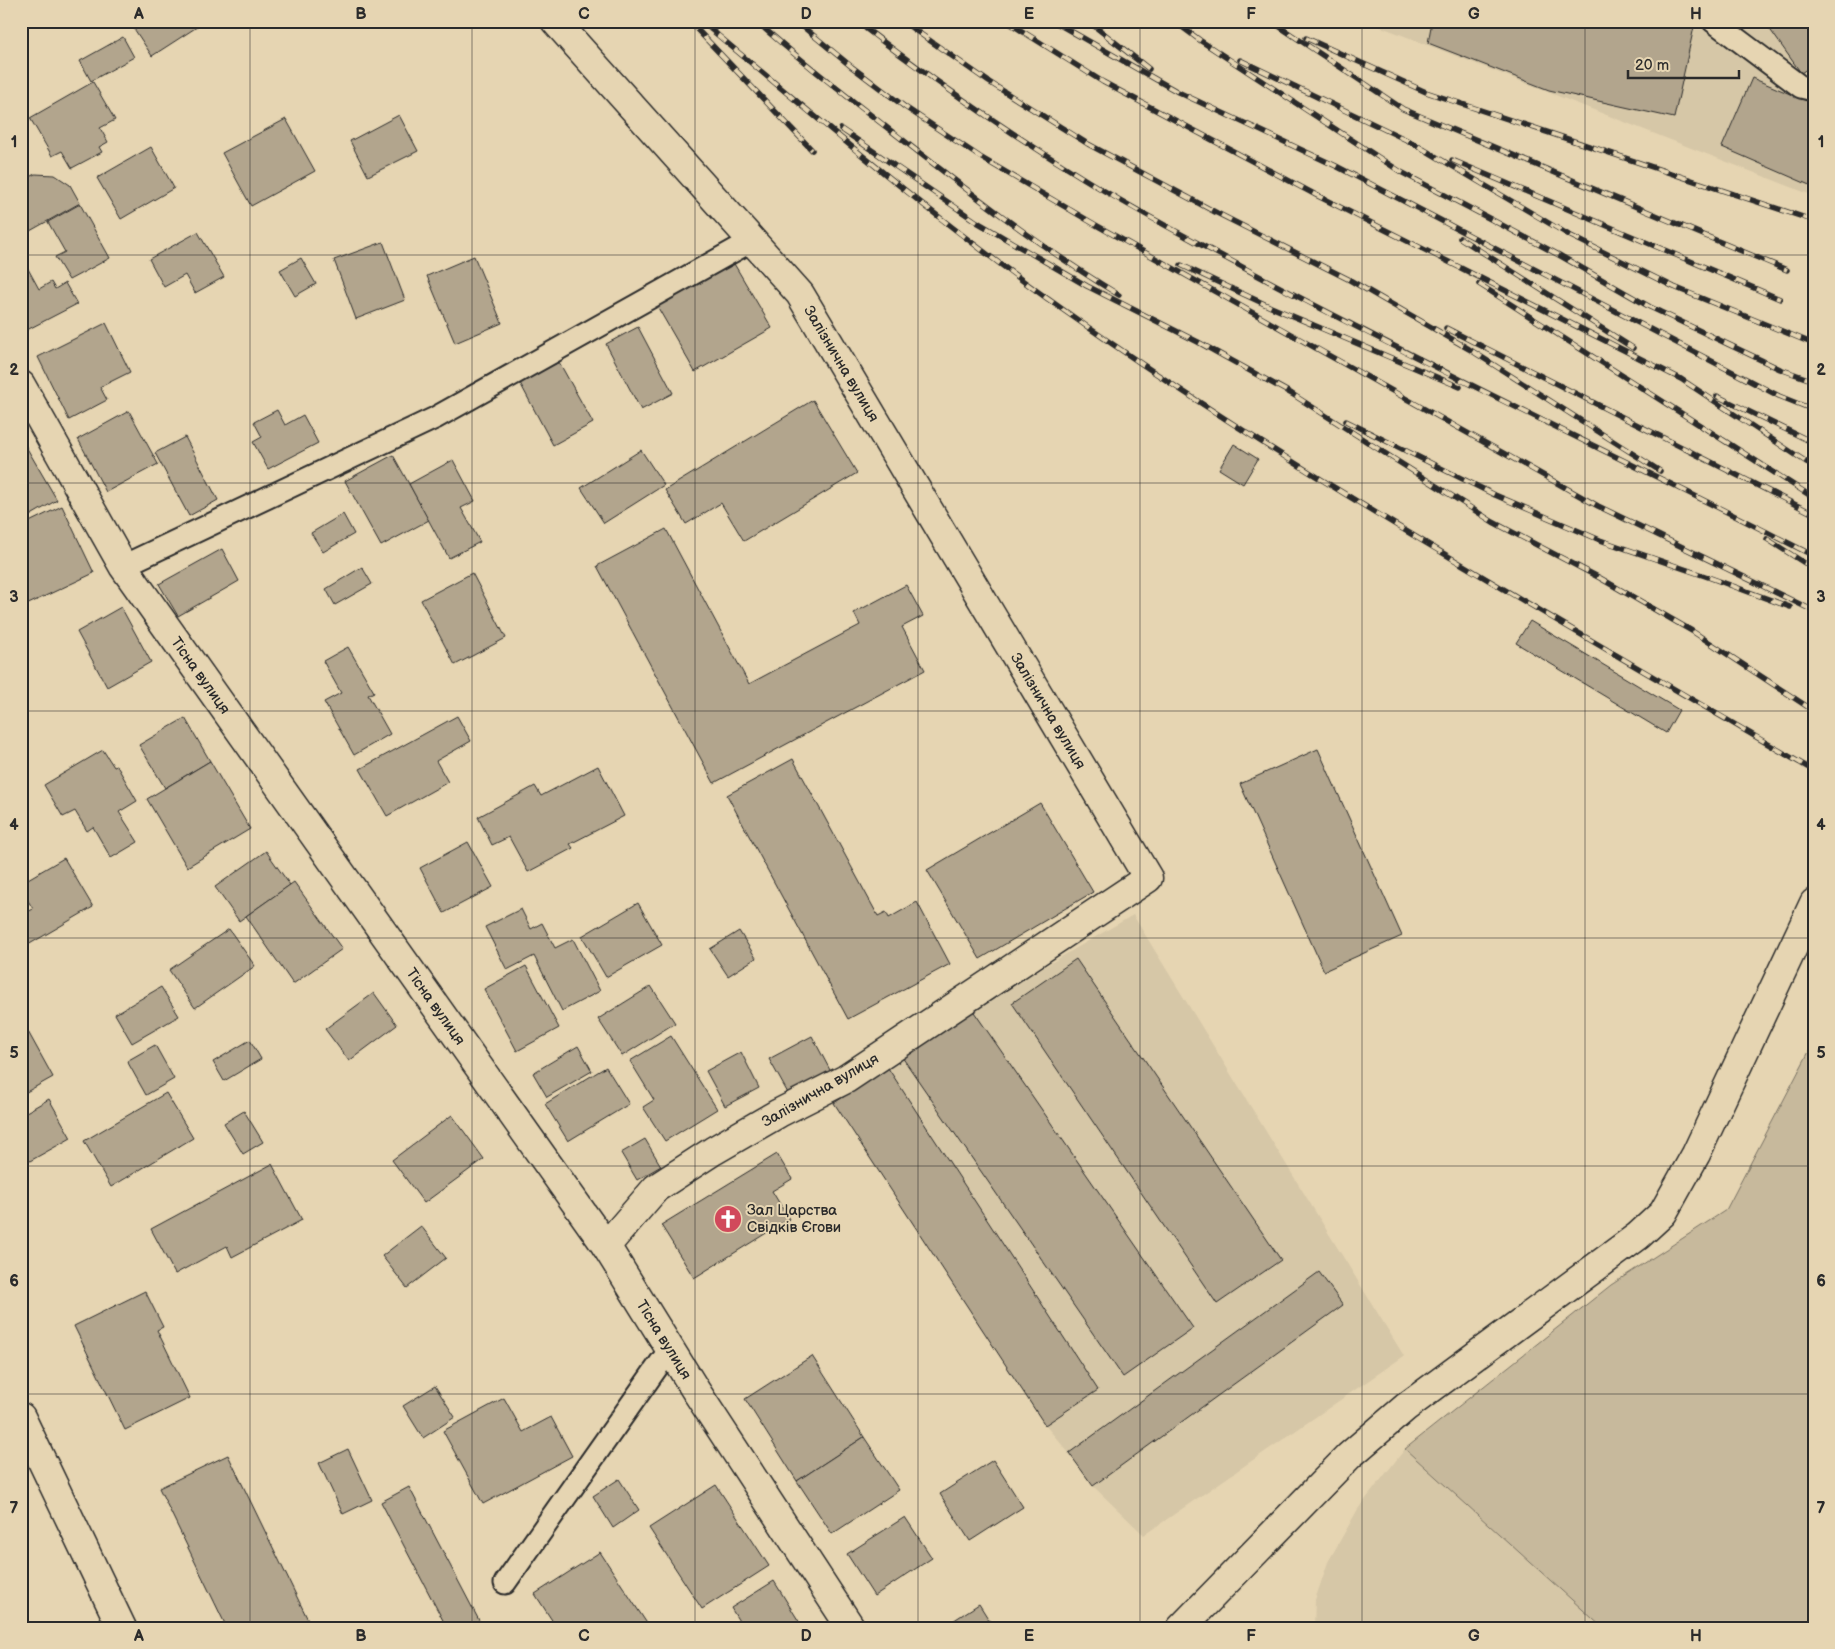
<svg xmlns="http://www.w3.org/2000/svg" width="1835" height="1649" font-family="'Balsamiq Sans',sans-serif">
	<rect width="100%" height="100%" fill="#e6d5b2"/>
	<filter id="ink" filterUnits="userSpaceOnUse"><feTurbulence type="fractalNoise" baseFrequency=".02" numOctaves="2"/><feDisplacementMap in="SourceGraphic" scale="10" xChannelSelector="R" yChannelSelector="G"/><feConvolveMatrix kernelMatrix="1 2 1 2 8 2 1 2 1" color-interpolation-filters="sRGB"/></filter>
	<g filter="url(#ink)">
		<g fill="#d6c7a7">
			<path d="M1366,21h448v175z"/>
			<path d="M1133,915l271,441 -260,179 -51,-49 -24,-33 -24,-28 -211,-322 138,-94z"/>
			<path d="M1405,1449l198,179h-289l1,-28 13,-38 30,-53z"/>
		</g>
		<path fill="#c7b99c" stroke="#797264" d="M1814,1042v586h-211l-198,-179 206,-164 115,-75z"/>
		<g fill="#b2a58d" stroke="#2b2b2b">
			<path d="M129,21h68l3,4 -48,31z"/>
			<path d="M1432,21h235l27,6 -20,91 -125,-28 -121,-47z"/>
			<path d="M1764,21h50v43l-13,9z"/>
			<path d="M123,37l11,20 -43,24 -11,-20z"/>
			<path d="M1752,78l62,26v83l-92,-40z"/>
			<path d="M93,82l22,38 -15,8 8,14 -9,5 3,5 -30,16 -10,-17 -10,5 -22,-38z"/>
			<path d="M399,115l19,36 -50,25 -18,-35z"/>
			<path d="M286,119l29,52 -64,35 -29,-53z"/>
			<path d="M151,147l23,41 -53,31 -24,-41z"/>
			<path d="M35,174l20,1 15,10 10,18 -59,33v-55z"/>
			<path d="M80,204l30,54 -41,22 -14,-23 10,-5 -17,-30z"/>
			<path d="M198,232l26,45 -29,16 -10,-18 -21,12 -15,-28z"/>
			<path d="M383,242l22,58 -49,19 -22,-59z"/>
			<path d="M21,256l18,33 12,-7 4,7 10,-6 12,21 -56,29z"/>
			<path d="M474,256l28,67 -47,20 -28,-67z"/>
			<path d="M301,258l15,26 -21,12 -15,-26z"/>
			<path d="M733,262l39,66 -77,44 -38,-66z"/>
			<path d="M106,323l24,49 -30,15 7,13 -38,20 -31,-63z"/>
			<path d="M638,327l35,66 -32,17 -35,-66z"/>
			<path d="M559,362l34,61 -40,22 -33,-62z"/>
			<path d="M813,400l44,73 -113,68 -23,-38 -35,21 -21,-34z"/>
			<path d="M277,410l8,15 18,-10 15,28 -50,26 -15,-27 9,-5 -8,-15z"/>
			<path d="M129,411l29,53 -52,28 -28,-53z"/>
			<path d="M185,437l33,63 -29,16 -34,-63z"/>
			<path d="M21,438l36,62 -36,21z"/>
			<path d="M1234,444l24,15 -15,25 -24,-15z"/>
			<path d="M641,450l23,35 -60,38 -23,-35z"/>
			<path d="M393,455l36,65 -48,26 -36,-65z"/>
			<path d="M453,460l22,41 -14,7 19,34 -31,16 -40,-74z"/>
			<path d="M62,506l32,67 -72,34 -1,-81z"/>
			<path d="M343,514l11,20 -31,18 -12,-19z"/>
			<path d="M666,529l83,155 111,-59 -6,-12 52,-28 17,31 -21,11 23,43 -211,113 -117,-217z"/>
			<path d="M222,549l17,32 -61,35 -19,-32z"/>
			<path d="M362,567l10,17 -37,21 -9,-16z"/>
			<path d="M472,573l34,65 -51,27 -34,-65z"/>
			<path d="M121,607l30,55 -44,25 -30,-55z"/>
			<path d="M1530,621l149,89 -13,23 -150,-90z"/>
			<path d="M348,647l26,45 -6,3 22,39 -36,21 -30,-53 17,-9 -18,-32z"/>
			<path d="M457,716l14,25 -35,20 12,21 -61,34 -27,-47z"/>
			<path d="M185,718l25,43 -45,27 -26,-43z"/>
			<path d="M1318,749l84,187 -78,35 -84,-187z"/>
			<path d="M103,750l11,17 3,-1 20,35 -18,11 19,30 -27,16 -18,-31 -6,4 -12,-20 -12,6 -19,-32z"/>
			<path d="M793,759l85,157 8,-4 3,6 28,-16 33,62 -102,55 -121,-224z"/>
			<path d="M210,761l40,68 -63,38 -40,-68z"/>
			<path d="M598,766l26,50 -54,28 3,4 -45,24 -19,-35 -17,8 -14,-28 57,-31 6,10z"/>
			<path d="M1040,803l53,89 -113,67 -53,-89z"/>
			<path d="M468,842l25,45 -49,26 -24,-45z"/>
			<path d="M266,851l24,34 -51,36 -24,-34z"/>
			<path d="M64,858l29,49 -72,42v-33l12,-7 -12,-20v-6z"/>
			<path d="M294,882l48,67 -49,35 -47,-68z"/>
			<path d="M638,903l24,42 -56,32 -24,-41z"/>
			<path d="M521,909l10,20 11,-6 13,25 18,-9 27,52 -38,20 -28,-55 -27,14 -22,-43z"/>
			<path d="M229,929l26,37 -60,42 -26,-38z"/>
			<path d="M739,931l17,27 -28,18 -18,-27z"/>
			<path d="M1076,959l205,301 -64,44 -205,-301z"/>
			<path d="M526,966l33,62 -42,23 -33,-62z"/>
			<path d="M651,986l24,37 -53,33 -24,-37z"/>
			<path d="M161,987l18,29 -47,27 -17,-29z"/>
			<path d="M374,993l23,32 -48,36 -24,-32z"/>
			<path d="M972,1009l221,319 -70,49 -221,-320z"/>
			<path d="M21,1019l32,58 -32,18z"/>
			<path d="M671,1036l46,73 -52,32 -22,-34 11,-7 -24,-39z"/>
			<path d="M812,1036l19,36 -42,23 -20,-36z"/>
			<path d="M250,1040l11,19 -37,22 -11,-19z"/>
			<path d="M155,1045l19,34 -28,16 -19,-34z"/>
			<path d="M578,1046l14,25 -45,26 -14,-24z"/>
			<path d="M741,1052l18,36 -34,18 -19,-35z"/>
			<path d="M606,1067l23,37 -61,37 -23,-37z"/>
			<path d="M888,1068l210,322 -53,35 -211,-322z"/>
			<path d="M166,1093l27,45 -82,49 -27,-46z"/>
			<path d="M49,1099l22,39 -50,28v-51z"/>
			<path d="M244,1111l19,31 -20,12 -19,-31z"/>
			<path d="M452,1115l32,44 -60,44 -32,-43z"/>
			<path d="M645,1139l16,27 -24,14 -16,-27z"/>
			<path d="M777,1154l15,25 -20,12 17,28 -95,59 -33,-53z"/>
			<path d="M272,1164l30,56 -70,37 -5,-11 -52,28 -24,-45z"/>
			<path d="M421,1226l25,32 -39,30 -25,-32z"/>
			<path d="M1319,1272l24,33 -250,181 -24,-33z"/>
			<path d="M145,1291l18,36 -6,3 33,68 -65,32 -51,-104z"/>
			<path d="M812,1356l52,81 -67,44 -52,-82z"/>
			<path d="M435,1386l20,31 -32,21 -20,-32z"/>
			<path d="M504,1398l19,34 28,-15 21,39 -89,48 -40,-73z"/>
			<path d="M864,1437l35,53 -67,44 -35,-53z"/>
			<path d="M348,1449l24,51 -29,14 -24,-51z"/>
			<path d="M228,1455l84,173h-85l-68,-140z"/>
			<path d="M993,1460l30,47 -53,34 -30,-47z"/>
			<path d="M619,1479l20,31 -26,18 -20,-32z"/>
			<path d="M716,1485l53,81 -67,43 -53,-81z"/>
			<path d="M409,1487l74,141h-36l-66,-126z"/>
			<path d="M905,1517l27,41 -58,38 -27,-42z"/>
			<path d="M600,1552l48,73 -5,3h-86l-22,-34z"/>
			<path d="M774,1581l29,47h-60l-12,-20z"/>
			<path d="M979,1604l15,24h-52z"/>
		</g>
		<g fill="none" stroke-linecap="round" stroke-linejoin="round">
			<defs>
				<g id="lane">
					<path d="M1713,21l88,66 13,3"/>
					<path d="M123,566l312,-148 318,-178"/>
					<path d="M505,1583l165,-234"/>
				</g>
				<g id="street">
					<path id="s1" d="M555,21l245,273 348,584 -302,201 -67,34 -66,38 -57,37 -50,58"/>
					<path id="s2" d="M21,385l102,181 483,680 90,145 155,237"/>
				</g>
				<path id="secondary" d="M1181,1628l168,-172 57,-49 232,-171 25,-23 33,-59 118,-251"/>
				<path id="primary" d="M21,1417l101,211"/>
			</defs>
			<use href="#lane" stroke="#2b2b2b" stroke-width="25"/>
			<use href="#street" stroke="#2b2b2b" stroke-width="31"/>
			<use href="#secondary" stroke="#2b2b2b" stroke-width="31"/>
			<use href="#primary" stroke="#2b2b2b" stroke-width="31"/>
			<use href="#lane" stroke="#e6d5b2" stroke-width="21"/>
			<use href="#street" stroke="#e6d5b2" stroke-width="28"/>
			<use href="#secondary" stroke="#e6d5b2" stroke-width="28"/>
			<use href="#primary" stroke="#e6d5b2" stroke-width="28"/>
			<defs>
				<g id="rail">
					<path d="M689,21l123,129"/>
					<path d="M701,21c124,104 248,210 381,302 235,164 486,302 732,448"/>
					<path d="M756,21c47,42 98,81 147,119 70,55 140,109 216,155"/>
					<path d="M796,21l56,46 53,40 75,50 116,68 502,281 216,105"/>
					<path d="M856,21c72,56 149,109 227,157 56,35 116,65 174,97 183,98 372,186 557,281"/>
					<path d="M902,21l87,61 99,62 129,69 131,66 121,70 191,122"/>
					<path d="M1006,21l97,61 213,113 365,184 133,88"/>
					<path d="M1053,21l125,71 158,74 443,230 35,14"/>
					<path d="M1088,21l61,48"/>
					<path d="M1174,21l27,20 200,131 158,83 91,52 130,62 34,12"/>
					<path d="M1271,21l132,88 384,161"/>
					<path d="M1306,38l120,54 383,127"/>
					<path d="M1240,60l173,83 156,92 105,52 140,57"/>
					<path d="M841,129l136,93 110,64 111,56 94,52 201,128 107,56 92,53 122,80"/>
					<path d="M1452,160l328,139"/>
					<path d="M1460,238l173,110"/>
					<path d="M1181,265l90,42 189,80"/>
					<path d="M1479,284l335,214"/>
					<path d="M1446,328l368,186"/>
					<path d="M1717,396l97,47"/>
					<path d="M1346,421l149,74 105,45 108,37 82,30"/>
					<path d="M1767,539l47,30"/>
				</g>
			</defs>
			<use href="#rail" stroke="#2b2b2b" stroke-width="5.5"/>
			<use href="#rail" stroke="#e6d5b2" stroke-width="4" stroke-dasharray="11" stroke-linecap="butt"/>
		</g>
	</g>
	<path fill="none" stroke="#2b2b2b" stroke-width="1" stroke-opacity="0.55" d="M250,21v1607M472,21v1607M695,21v1607M918,21v1607M1140,21v1607M1362,21v1607M1585,21v1607M21,255h1793M21,483h1793M21,711h1793M21,938h1793M21,1166h1793M21,1394h1793"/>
	<defs>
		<symbol id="church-disc" viewBox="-11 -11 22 22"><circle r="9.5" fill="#d1495b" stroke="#e6d5b2"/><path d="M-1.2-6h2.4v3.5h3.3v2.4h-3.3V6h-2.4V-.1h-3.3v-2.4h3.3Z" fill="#fff"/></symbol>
	</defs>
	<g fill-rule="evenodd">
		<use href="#church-disc" x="712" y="1203" width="32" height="32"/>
	</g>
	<g text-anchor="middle" stroke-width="4" stroke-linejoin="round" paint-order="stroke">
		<g font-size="15" fill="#2b2b2b" stroke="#e6d5b2">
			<text dy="5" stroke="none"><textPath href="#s1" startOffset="448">Залізнична вулиця</textPath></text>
			<text dy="5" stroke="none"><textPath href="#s2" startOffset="342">Тісна вулиця</textPath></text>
			<text dy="5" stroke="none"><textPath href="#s1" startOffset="852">Залізнична вулиця</textPath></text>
			<text dy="5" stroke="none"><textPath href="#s2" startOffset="748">Тісна вулиця</textPath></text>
			<text transform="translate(820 1090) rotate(-30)" y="5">Залізнична вулиця</text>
			<text dy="5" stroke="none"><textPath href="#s2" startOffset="1152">Тісна вулиця</textPath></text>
		</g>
		<g font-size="15" fill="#2b2b2b" stroke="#e6d5b2" text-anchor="start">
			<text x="747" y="1215">Зал Царства<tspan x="747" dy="17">Свідків Єгови</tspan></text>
		</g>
	</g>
	<rect width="1835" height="1649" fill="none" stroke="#e6d5b2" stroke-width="55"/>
	<path d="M1628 70v8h111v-8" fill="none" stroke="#2b2b2b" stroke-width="2.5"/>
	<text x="1635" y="70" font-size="15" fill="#2b2b2b" stroke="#e6d5b2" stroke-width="4" paint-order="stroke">20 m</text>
	<rect x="28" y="28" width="1780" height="1594" fill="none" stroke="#2b2b2b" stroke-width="2"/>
	<g font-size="16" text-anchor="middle" font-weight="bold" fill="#2b2b2b">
		<text x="139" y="19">A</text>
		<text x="361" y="19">B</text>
		<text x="584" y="19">C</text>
		<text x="806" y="19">D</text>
		<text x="1029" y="19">E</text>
		<text x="1251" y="19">F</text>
		<text x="1474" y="19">G</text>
		<text x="1696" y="19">H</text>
		<text x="14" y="147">1</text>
		<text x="1821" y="147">1</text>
		<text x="14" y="375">2</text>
		<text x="1821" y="375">2</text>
		<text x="14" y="602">3</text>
		<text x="1821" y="602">3</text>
		<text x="14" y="830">4</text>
		<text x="1821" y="830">4</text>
		<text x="14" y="1058">5</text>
		<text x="1821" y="1058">5</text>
		<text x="14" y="1286">6</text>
		<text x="1821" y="1286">6</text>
		<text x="14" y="1513">7</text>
		<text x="1821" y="1513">7</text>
		<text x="139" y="1641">A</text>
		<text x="361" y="1641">B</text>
		<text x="584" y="1641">C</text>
		<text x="806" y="1641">D</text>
		<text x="1029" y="1641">E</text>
		<text x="1251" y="1641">F</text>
		<text x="1474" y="1641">G</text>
		<text x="1696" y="1641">H</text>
	</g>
</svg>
